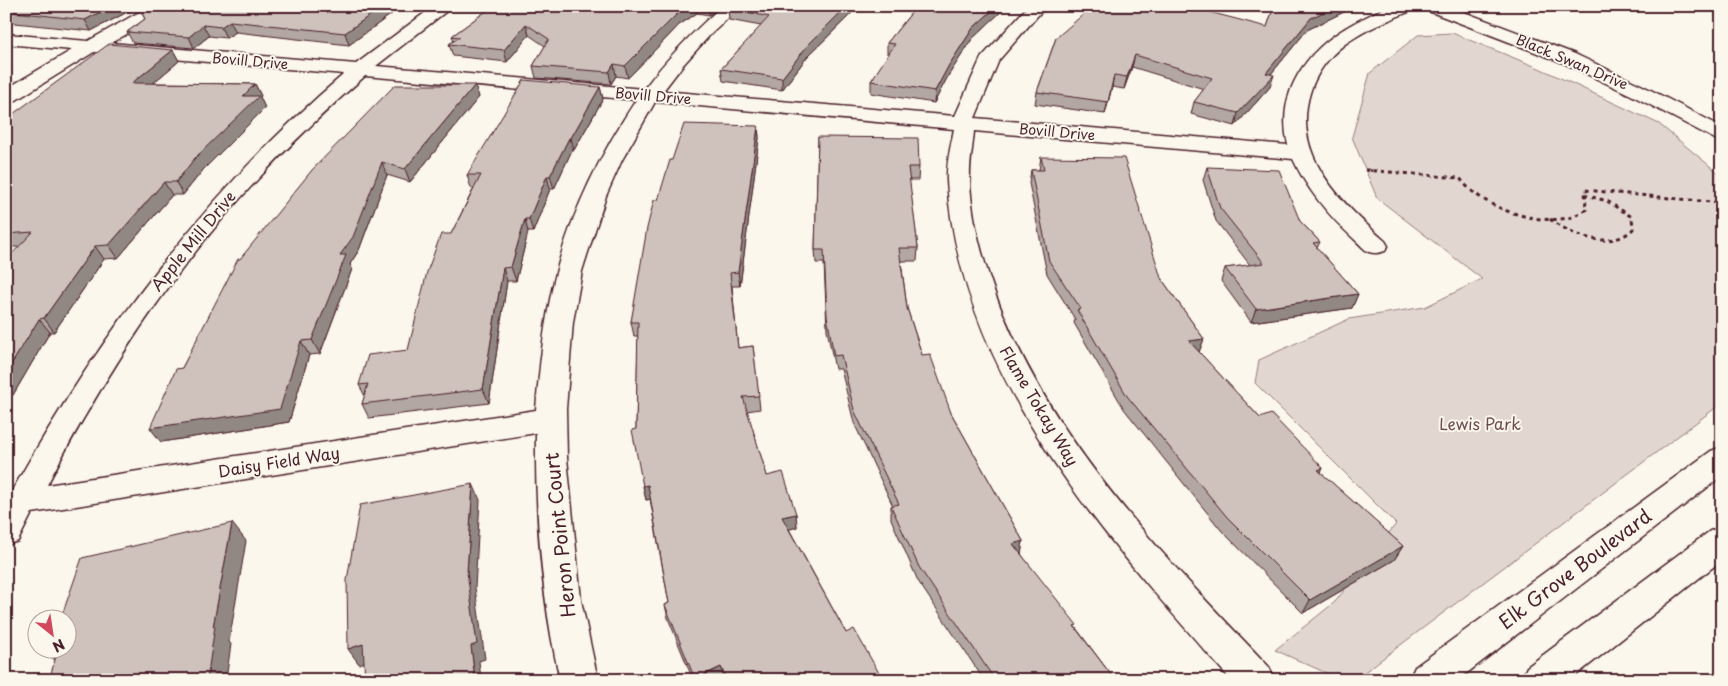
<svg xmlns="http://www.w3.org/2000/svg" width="1728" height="686" font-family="'Playpen Sans',sans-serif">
	<rect width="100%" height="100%" fill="#fbf7ec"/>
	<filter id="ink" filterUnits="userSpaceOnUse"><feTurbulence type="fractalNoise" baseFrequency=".02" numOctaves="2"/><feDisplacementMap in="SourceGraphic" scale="10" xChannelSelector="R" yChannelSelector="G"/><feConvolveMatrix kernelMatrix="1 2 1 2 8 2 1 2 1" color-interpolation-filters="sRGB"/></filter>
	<g filter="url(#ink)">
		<path fill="#e2d7d0" stroke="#967b7e" d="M1452,33l87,35 120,56 63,52v227l-368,277h-12l-67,-30 60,-48 61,-78 -141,-141 4,-23 90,-41 76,-12 57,-28 -105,-81 -25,-61 18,-64 48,-38z"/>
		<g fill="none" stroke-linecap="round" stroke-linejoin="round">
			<defs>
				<g id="minor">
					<path d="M150,6h21l-2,4 -58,33 245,21 78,-58h19l-77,60 268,23c23,-31 49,-57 78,-83h19l-32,30 -26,29 -20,26 292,25 26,-58 47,-52h18l-47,54 -24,58 313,27c-14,-58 25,-103 76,-127 8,-4 19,-10 28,-12 7,-1 16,0 23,0l-2,4c-24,10 -47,19 -68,34 -17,13 -29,29 -35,49 -19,63 32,110 75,148l3,5 -3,5c-6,2 -10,3 -16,1 -5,-2 -10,-9 -15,-13 -25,-23 -47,-49 -61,-80l-319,-28c-1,15 -5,33 -4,49 1,32 9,65 19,96 51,156 170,275 280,391l6,13h-44c-124,-140 -271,-302 -284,-499 -1,-17 4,-36 7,-52l-299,-27 -33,58 -16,36 -24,75 -9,51 -7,87 1,49 14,142 17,80h-38c-18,-78 -25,-167 -24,-247l-504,80 -14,28 -12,4v-53l6,-1c89,-158 194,-299 332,-417l-250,-22 -81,50 -7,2v-15l66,-39 -66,-6v-10l82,7zM365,76l271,24c-37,56 -68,119 -83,185 -9,40 -14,84 -17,125l-489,75c57,-109 126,-216 211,-306 34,-36 69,-70 107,-103z"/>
					<path d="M1424,6h24l127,48 70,33 77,40v14l-7,-2 -84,-44 -70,-33 -135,-52z"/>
				</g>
				<g id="major">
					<path d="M1722,447v29l-264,204h-49l6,-13 296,-216z"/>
					<path d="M1722,527v33l-152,120h-49l6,-13 183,-136z"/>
				</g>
			</defs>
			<use href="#minor" stroke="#4a1f2b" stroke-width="3"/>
			<use href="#major" stroke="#4a1f2b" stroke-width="3"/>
			<path stroke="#4a1f2b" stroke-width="2.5" stroke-dasharray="2.5 2.5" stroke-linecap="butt" d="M1365,170l9,1"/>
			<g stroke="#4a1f2b" stroke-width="3" stroke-dasharray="4 4" stroke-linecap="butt">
				<path d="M1365,170l95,8c20,29 74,47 108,40 7,-1 12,-6 18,-8l-1,-20 137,13"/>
				<path d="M1550,219c22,17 61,32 83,10l-1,-12 -25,-16 -22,-6"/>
			</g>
			<use href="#minor" fill="#fbf7ec" fill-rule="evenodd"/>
			<use href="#major" fill="#fbf7ec" fill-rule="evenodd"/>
		</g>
		<g fill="#b2a7a2" stroke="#4a1f2b">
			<path d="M6,6h140l-7,4 -2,-3 -46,24 -85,-9z"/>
			<path d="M155,6h254l-7,4h-5l-48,35 -113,-13 -10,6 -17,-2 -15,12 -61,-5 -6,-11 18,-13 -3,-6z"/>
			<path d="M493,6h227l-11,9 -12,-2 -18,12 -51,53 -12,-2 -5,8 -75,-6 -3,-12 12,-20 -16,-11 -22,27 -54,-6 -4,-12 5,-3 -2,-5z"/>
			<path d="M859,6l-52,51 -25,33 -59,-9 -2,-12 40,-43 -32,-6 -1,-12z"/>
			<path d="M917,6h90l-35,33 -24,37 -14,27 -63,-10v-12l18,-26 -2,-1v-11z"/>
			<path d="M1274,6h82l-49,24 -36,44 -1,13 -35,39 -44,-12 3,-12 10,-13 -72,-22 -8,22 -12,-2 -7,27 -70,-10 2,-12 19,-54 211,-11z"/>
			<path d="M173,50l6,11 -26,22 102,1 6,12 -1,1 5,11 -62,62 -20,25h-11l-54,63 -14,1 -50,73h-4l-37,63 6,-148h-13v-128z"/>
			<path d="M475,85l4,12 -69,85 -23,-7 -28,75 -9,14 2,5 -32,85 -11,1 -20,67 -128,20 21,-74 58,-109z"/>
			<path d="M600,87l3,12 -29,51h-2l-18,39h-4l-17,43h-5l-12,49h-9l-18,122 -120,15 -7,-14 3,-8 -6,-11 49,-35 43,-116 23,-46h-3l-4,-13z"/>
			<path d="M758,126l1,12 -19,148h-8l6,62 15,-2 7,63 -13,2 20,65 29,38 1,13 -8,2 57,104 37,47h-190l-25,-62 -3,-13 4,-2 -19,-104 -4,1 -3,-14 -7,-57 2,-93h-4l-3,-14 27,-122 14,-40z"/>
			<path d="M818,137l101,30 -1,13h-9l9,68 -1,13h-16l6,47 15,47 29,58 72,128 -2,13 55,74 39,52h-131l-66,-99 -27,-62v-13h2l-39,-83 -13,-54h-6l-8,-39 -3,-67h-8l-1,-13z"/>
			<path d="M1041,157l120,121 43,61 -5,13 61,66 63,50 -2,5 82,73 -9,14 -91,53 -82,-83 -97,-121 -50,-86 1,-4 -28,-45 -18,-91 2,-13h8z"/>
			<path d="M1207,167l93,54 20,21 -3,6 41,46 -6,14 -101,14 -30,-41 4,-13 25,-3 -34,-44 -13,-41z"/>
		</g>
		<g fill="#918884" stroke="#4a1f2b">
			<path d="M112,6h24l1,1 -46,24 -6,-11z"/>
			<path d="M136,6h10l-7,4z"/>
			<path d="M383,6h13l1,4 -48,35 -4,-12z"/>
			<path d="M401,6h8l-7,4z"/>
			<path d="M688,6h8l1,7 -18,12 -51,53 -3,-12 52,-52z"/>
			<path d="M708,6h12l-11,9z"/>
			<path d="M847,6h12l-52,51 -25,33v-12l25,-32z"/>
			<path d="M997,6h10l-35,33 -24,37 -14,27 1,-12 14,-26 24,-37z"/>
			<path d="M1336,6h20l-49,24 -45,55 4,-12 45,-55z"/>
			<path d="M230,21l6,11 -10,6 -5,-11z"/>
			<path d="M526,24l3,11 -22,27 -3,-12z"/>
			<path d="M203,25l6,11 -15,12 -5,-11z"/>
			<path d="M173,50l6,11 -40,34 -7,-12z"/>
			<path d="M1135,55l-3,12 -8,22 3,-12z"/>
			<path d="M6,56l6,10 -6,3z"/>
			<path d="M614,64l2,12 -5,8 -2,-12z"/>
			<path d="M1114,75l-2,12 -7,27 3,-12z"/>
			<path d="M1274,75l-4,12 -35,39 3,-13z"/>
			<path d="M255,84l6,12 -1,1 5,11 -62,62 -20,25 -7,-13 67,-86z"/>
			<path d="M475,85l4,12 -69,85 -5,-13z"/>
			<path d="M600,87l3,12 -29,51 -3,-12z"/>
			<path d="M758,126l1,12 -19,148 -2,-14z"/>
			<path d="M569,138l3,12 -18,39 -4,-13z"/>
			<path d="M382,162l5,13 -28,75 -9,14 2,5 -32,85 -8,-14 28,-85z"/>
			<path d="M547,176l3,13 -17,43 -4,-13z"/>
			<path d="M164,182l8,13 -54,63 -9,-13z"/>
			<path d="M525,219l3,13 -12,49 -5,-14z"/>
			<path d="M95,246l9,13 -50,73 -10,-14z"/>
			<path d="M503,268l4,13 -18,122 -6,-14z"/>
			<path d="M1358,294l-6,14 -101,14 5,-13z"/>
			<path d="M39,319l11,13 -37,63 -7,1v-23z"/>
			<path d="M1204,339l-5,13 -10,-11z"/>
			<path d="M301,341l8,14 -20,67 -128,20 -11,-14z"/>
			<path d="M1323,468l-7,14 2,-12z"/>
			<path d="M473,484l7,16 -5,88 10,71 -6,2 2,19h-6l-4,-34 -4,-74z"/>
			<path d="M648,485l3,14 -5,1 -3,-14z"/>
			<path d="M796,514l1,13 -13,4 -2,-14z"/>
			<path d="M232,523l14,18 -17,101 2,2 -5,36h-19l6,-53z"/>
			<path d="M1023,541l-2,14 -8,-11z"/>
			<path d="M1403,546l-9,14 -91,53 7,-13z"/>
			<path d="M363,644l11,15 -15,5 -11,-15z"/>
			<path d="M57,653l12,19 -20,-17z"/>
			<path d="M721,667l3,13h-29z"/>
		</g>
		<g fill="#cfc2bc" stroke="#4a1f2b">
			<path d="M6,6h106l-27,14 -79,-9z"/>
			<path d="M155,6h228l-38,27 -115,-12 -9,6 -18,-2 -14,12 -62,-5 18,-13 -3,-6z"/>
			<path d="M493,6h195l-11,8 -52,52 -11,-2 -5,8 -76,-6 16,-27 -23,-15 -22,26 -55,-6 11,-7 -8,-1z"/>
			<path d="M730,6h117l-40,40 -25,32 -61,-9 48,-52 -41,-9z"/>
			<path d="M917,6h80l-24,22 -24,37 -14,26 -64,-10 24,-37 -8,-1z"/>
			<path d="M1093,6h93l81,21 7,-21h62l-25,12 -45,55 8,2 -36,38 -44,-11 18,-24 -77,-23 -8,22 -13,-2 -6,27 -71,-10 19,-54z"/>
			<path d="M109,44l64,6 -41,33 123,1 -12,12h16l-64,62 -19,24h-12l-55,63 -14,1 -51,72 -5,1 -33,54v-113l27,-28 -27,2v-115z"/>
			<path d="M524,80l76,7 -29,51h-2l-19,38h-3l-18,43h-4l-14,48 -8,1 -20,121 -121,15 6,-20 -9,1 9,-30 40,-5 19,-78 14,-38h10l30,-59h-14z"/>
			<path d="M395,85h80l-70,84 -23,-7 -29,75 -13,18h6l-34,85 -11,1 -21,68 -130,19 26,-59 6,-1 56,-109h2l72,-89z"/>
			<path d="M684,124l74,2 -20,146 -8,1 8,75 15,-2 6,50 -16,1 24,79 16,-4 13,42 -14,3 64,116 8,-4 29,51h-156l-6,-13 -26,12 -30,-74 4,-2 -21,-118 -5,1 -11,-56 4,-1 2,-107h-7l16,-94 7,-28h4l12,-40h2z"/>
			<path d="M818,137l100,1 1,29h-11l10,81h-19l8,60 15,47 8,-1 21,59 72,128 -10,3 64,81 -3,1 41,54h-120l-76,-113 -28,-61 8,-2 -45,-94 -13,-55 -7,1 -7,-40 -3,-66h-9z"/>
			<path d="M1041,157l83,1 37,120 43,61 -15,2 71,77 11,-4 52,54 -5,2 85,76 -93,54 -83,-83 -100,-121 -50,-86 4,-1 -32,-48 -18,-91h13z"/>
			<path d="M1207,167l72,3 21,51 20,21 -7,1 45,51 -102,15 -31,-41 39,-5 -44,-55z"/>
			<path d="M473,484l-6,88 10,72 -6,2 4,34h-110l-2,-36 -15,5 -1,-69 13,-75z"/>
			<path d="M232,523l-19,104 2,-1 -8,54h-158l8,-27 -8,2 2,-7h17v-30h-7l21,-60z"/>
		</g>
	</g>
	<g text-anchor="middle" stroke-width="4" stroke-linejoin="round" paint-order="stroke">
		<g font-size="14" fill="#4a1f2b" stroke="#fbf7ec">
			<text transform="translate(250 61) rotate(5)" y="5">Bovill Drive</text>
			<text transform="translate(1572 62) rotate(23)" y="5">Black Swan Drive</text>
			<text transform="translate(653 96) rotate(5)" y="5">Bovill Drive</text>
			<text transform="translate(1057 132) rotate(5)" y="5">Bovill Drive</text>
		</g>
		<g font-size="16" fill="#4a1f2b" stroke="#fbf7ec">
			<text transform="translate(193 241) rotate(-51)" y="6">Apple Mill Drive</text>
			<text transform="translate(1039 406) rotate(59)" y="6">Flame Tokay Way</text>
			<text transform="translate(279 462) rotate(-9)" y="6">Daisy Field Way</text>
		</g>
		<g font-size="16" fill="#704d54" stroke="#fbf7ec">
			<text x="1480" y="430">Lewis Park</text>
		</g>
		<g font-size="19" fill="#4a1f2b" stroke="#fbf7ec">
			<text transform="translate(560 535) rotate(-96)" y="7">Heron Point Court</text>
			<text transform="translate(1575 569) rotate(-37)" y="7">Elk Grove Boulevard</text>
		</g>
	</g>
	<rect width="1728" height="686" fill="none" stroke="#fbf7ec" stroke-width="25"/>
	<rect x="12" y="12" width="1703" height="661" fill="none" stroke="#4a1f2b" stroke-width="2" filter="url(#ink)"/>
	<g transform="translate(52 634) rotate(150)"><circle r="24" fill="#fbf7ec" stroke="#b4a19f"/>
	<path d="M0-4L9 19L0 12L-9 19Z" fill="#d1495b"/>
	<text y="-8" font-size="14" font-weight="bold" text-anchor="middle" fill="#4a1f2b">N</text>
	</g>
</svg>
